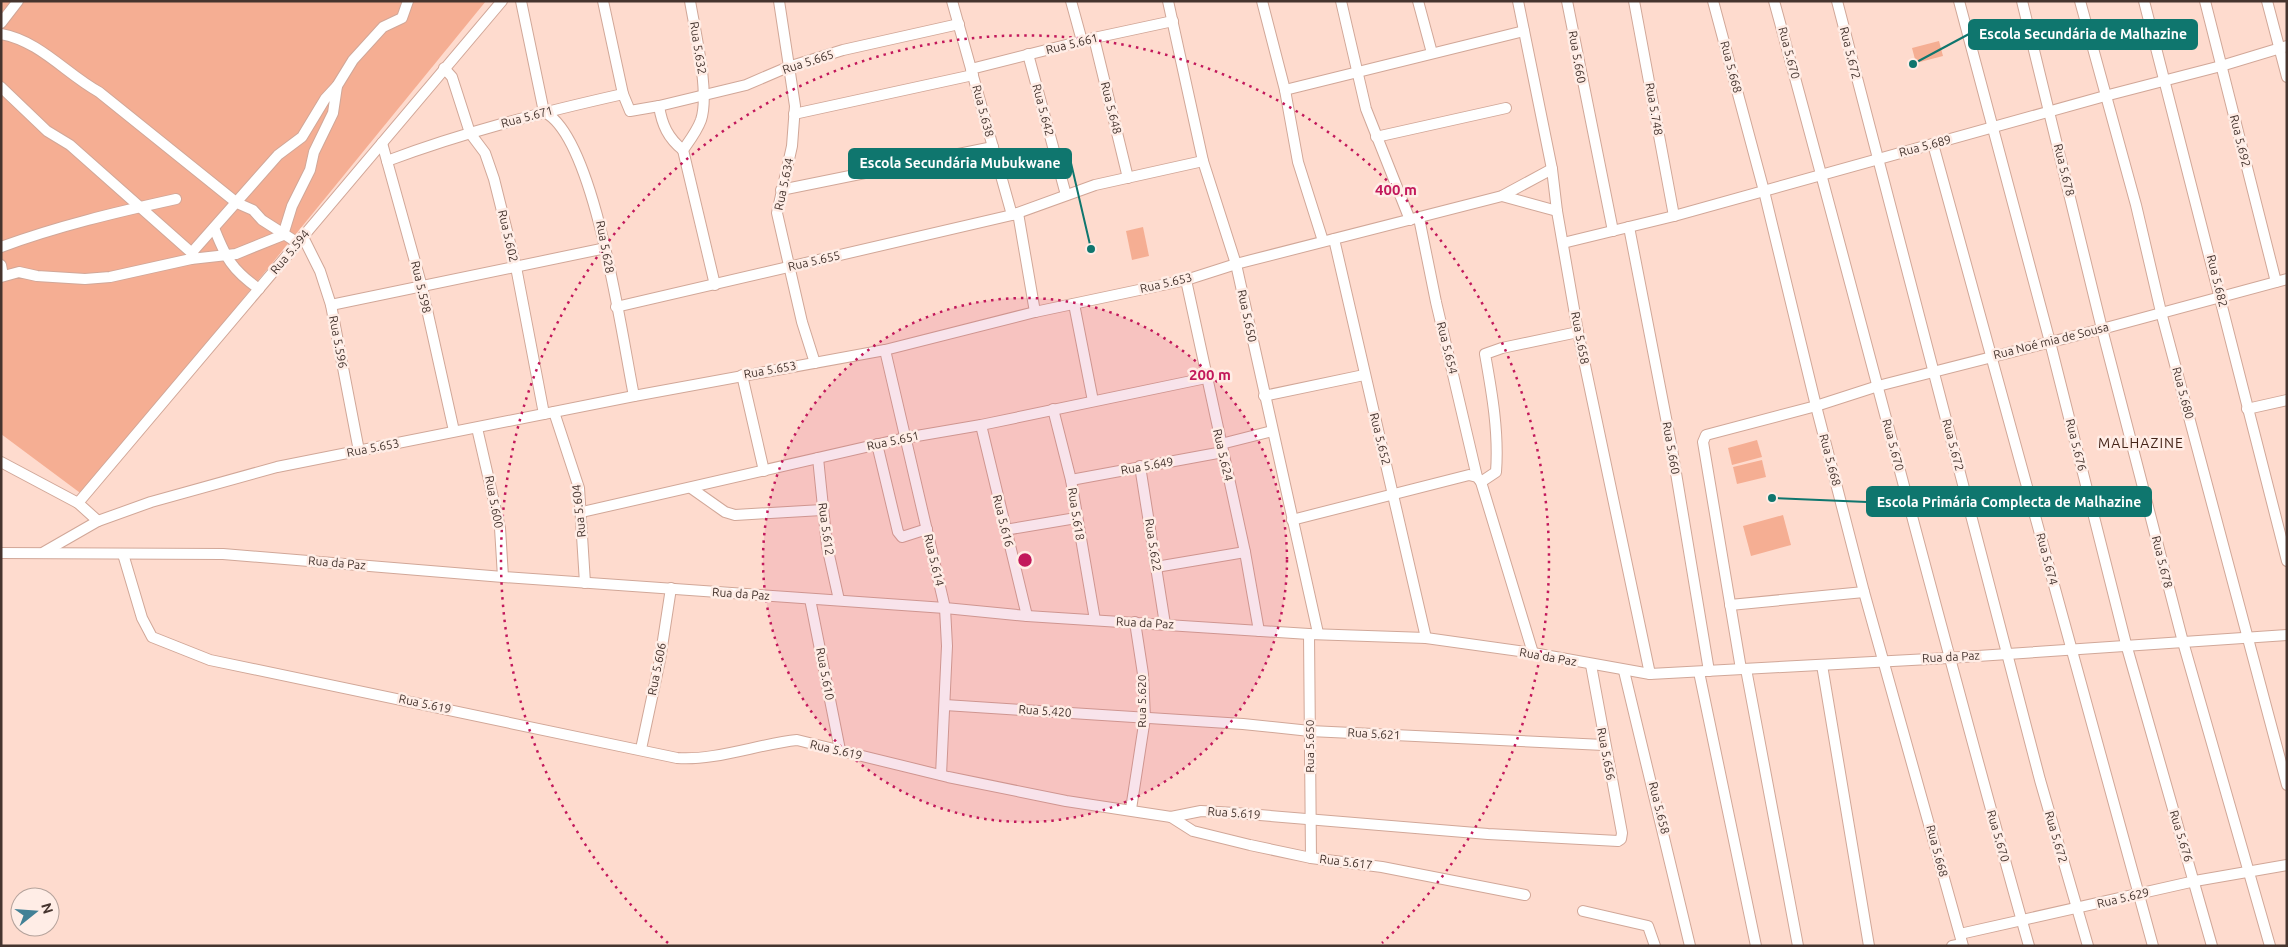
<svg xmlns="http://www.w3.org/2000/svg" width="2288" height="947" font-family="Ubuntu,sans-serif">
	<rect width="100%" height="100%" fill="#fedbce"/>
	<g fill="#f5ae93">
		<path d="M1,1h485l-403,494 -82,-61z"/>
		<path d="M1939,41l4,15 -27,7 -4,-15z"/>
		<path d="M1143,227l6,29 -17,4 -6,-29z"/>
		<path d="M1757,440l5,17 -30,8 -4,-17z"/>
		<path d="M1762,460l4,17 -29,7 -4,-17z"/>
		<path d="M1783,515l8,30 -40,11 -8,-30z"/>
	</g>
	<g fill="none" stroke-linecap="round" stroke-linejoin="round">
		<defs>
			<g id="street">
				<path d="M521,1l23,111c51,24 78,226 90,284"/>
				<path d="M603,1l20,93"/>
				<path d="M779,1l16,105 -3,40 -15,67 25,109 13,41"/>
				<path d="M952,1l60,214 83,-30 108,-24"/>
				<path d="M1071,1l11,40"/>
				<path d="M1168,1l35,160 33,103 82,369"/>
				<path d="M1262,1l23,89 13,72 25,79"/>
				<path d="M1341,1l25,108 44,111"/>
				<path d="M1418,1l14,52"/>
				<path d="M1518,1l34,168 5,42 21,121 72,342"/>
				<path d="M1567,1l46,230"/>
				<path d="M1634,1l40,215"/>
				<path d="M1713,1l51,190 52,215 48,186 99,354"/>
				<path d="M1774,1c87,315 166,631 255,945"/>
				<path d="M1837,1l203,779 48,166"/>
				<path d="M1959,1l91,341 76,302 86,302"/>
				<path d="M2022,1l80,328 81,313 87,304"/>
				<path d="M2080,1l56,204 25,107 126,473"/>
				<path d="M2144,1l143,560"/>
				<path d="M2205,1l71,281"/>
				<path d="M2267,1l20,76"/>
				<path d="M1,23l17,-22"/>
				<path d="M1,34c39,7 65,40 98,58l138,111 16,7 9,10 36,23"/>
				<path d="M1094,38l34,140"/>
				<path d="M1028,54l38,141"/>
				<path d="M444,68l8,9 18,56 15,20 9,26 22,88 28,147"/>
				<path d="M971,69l123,-31 79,-17"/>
				<path d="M1,87l46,44 23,14 123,109"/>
				<path d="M1285,90l239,-59"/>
				<path d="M659,106c3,19 9,32 24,44"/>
				<path d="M794,114l179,-39"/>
				<path d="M1376,137l130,-29"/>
				<path d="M382,143l40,144 32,144"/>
				<path d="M1933,144l220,802"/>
				<path d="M683,150c7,-10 14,-19 18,-30 9,-27 -6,-89 -11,-119"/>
				<path d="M683,150l32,135"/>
				<path d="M387,161c77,-29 156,-49 236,-67l7,17 29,-5 87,-21 42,-18 55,-17 116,-26"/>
				<path d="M781,190l212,-43"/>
				<path d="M1502,196l55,15"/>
				<path d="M1018,213l17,99"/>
				<path d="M1419,218l17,84 41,175"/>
				<path d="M1629,227l43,222 37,222"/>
				<path d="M214,228c12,30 17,41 45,61"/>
				<path d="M303,237l17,34 11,34 28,146"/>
				<path d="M1334,239l92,399"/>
				<path d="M1563,243l111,-27 431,-120 116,-30 66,-20"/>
				<path d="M1,247c57,-21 116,-35 175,-48"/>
				<path d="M191,259l3,-9 84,-95 24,-18 23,-38 12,-13 16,-26 30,-33 19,-9 6,-17"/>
				<path d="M1,265l2,11"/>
				<path d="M1,277l18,-5 18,4 48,3 25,-2 81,-18 45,-5 47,-19 9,-29 18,-36 4,-18 19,-39 4,-27"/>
				<path d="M1186,280l59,272 14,79"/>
				<path d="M1074,304l19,97"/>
				<path d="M331,305l275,-57"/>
				<path d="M616,307l396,-92"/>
				<path d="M885,350l60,258 2,38 -6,129"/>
				<path d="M742,375l22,96"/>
				<path d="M1264,396l100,-21"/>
				<path d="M1053,409l18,71 24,140"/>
				<path d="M2247,409l40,-9"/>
				<path d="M554,412l25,76 6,95"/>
				<path d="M981,425l46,191"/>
				<path d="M477,428l23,100 3,49"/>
				<path d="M877,444l21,88 4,5 25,-8"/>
				<path d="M1221,444l51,-13"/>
				<path d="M818,458l9,88 12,54"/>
				<path d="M1,462l77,41 20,18"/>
				<path d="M1140,466l25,158"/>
				<path d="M1071,480l152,-28"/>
				<path d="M1481,482l15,-10c3,-39 -4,-79 -11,-118l17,-6 76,-16"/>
				<path d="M691,488l34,24 10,3 87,-5"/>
				<path d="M78,503l424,-502"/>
				<path d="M582,512l323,-74 76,-13 225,-47"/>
				<path d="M1292,520l177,-45 8,2 4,5 52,171"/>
				<path d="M1005,530l71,-12"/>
				<path d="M44,552l54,-31 53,-19 126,-35 357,-71 251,-46 150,-38 151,-32 50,-16 266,-68 50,-27"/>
				<path d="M1,553l222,1 280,23 442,31 82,8 282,18 117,4 107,15 117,21 298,-16 339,-23"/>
				<path d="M123,554l19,64 10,19 58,23 467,98c37,3 82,-14 120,-18l151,37 118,24 105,16 30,-6 34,2 253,21 130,7 3,-2 1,-6 -31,-168"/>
				<path d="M1156,567l89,-15"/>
				<path d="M810,599l30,151"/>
				<path d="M1730,605l134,-13"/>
				<path d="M1309,634l2,224"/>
				<path d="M1822,665l47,281"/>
				<path d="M1741,669l-38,-227 3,-7 110,-29 62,-20 224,-57 185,-50"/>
				<path d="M1746,669l52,277"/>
				<path d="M1624,671l66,275"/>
				<path d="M1699,672l57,274"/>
				<path d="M945,705l298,19 67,7 294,14"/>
				<path d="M641,749l19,-89 11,-72"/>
				<path d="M1131,809l14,-91 -2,-44 -8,-52"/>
				<path d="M1171,817l22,14 57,14 61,13 71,9 143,28"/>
				<path d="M1583,911l65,15 7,20"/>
				<path d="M1960,934l235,-53 92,-16"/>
				<path d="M1952,946l10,-2"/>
			</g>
		</defs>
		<use href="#street" stroke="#d1a798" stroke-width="12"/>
		<use href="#street" stroke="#fff" stroke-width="10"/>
	</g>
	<circle cx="1025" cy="560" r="262" fill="#c2185b" fill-opacity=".12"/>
	<g fill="none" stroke="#c2185b" stroke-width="2.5" stroke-dasharray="2.5 5">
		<circle cx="1025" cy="560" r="262"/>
		<path d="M668 943A524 524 0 1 1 1382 943"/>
	</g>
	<g text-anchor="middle" stroke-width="5" stroke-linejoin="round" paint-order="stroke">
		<g font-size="12" fill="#45342e" stroke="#ffede6">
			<text transform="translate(1072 44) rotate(-14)" y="4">Rua 5.661</text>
			<text transform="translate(698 48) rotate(81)" y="4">Rua 5.632</text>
			<text transform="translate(1789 53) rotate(75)" y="4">Rua 5.670</text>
			<text transform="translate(1850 53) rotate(76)" y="4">Rua 5.672</text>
			<text transform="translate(1577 57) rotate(80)" y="4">Rua 5.660</text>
			<text transform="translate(808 62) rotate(-18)" y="4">Rua 5.665</text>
			<text transform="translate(1731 67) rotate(75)" y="4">Rua 5.668</text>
			<text transform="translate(1111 108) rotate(76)" y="4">Rua 5.648</text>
			<text transform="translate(1654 109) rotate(80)" y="4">Rua 5.748</text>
			<text transform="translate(1043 110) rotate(75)" y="4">Rua 5.642</text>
			<text transform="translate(983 111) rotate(75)" y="4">Rua 5.638</text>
			<text transform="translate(527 117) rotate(-15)" y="4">Rua 5.671</text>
			<text transform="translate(2240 141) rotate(76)" y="4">Rua 5.692</text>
			<text transform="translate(1925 146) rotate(-15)" y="4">Rua 5.689</text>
			<text transform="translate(2064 170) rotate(76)" y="4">Rua 5.678</text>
			<text transform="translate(784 184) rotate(-78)" y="4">Rua 5.634</text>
			<text transform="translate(508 236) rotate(77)" y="4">Rua 5.602</text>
			<text transform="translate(605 247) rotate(79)" y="4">Rua 5.628</text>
			<text transform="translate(290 252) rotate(-50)" y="4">Rua 5.594</text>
			<text transform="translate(814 261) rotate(-13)" y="4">Rua 5.655</text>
			<text transform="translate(2217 281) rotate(76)" y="4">Rua 5.682</text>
			<text transform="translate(1166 283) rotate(-13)" y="4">Rua 5.653</text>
			<text transform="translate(421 287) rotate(77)" y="4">Rua 5.598</text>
			<text transform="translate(1247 316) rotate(78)" y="4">Rua 5.650</text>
			<text transform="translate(1580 338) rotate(79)" y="4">Rua 5.658</text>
			<text transform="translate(2051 341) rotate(-14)" y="4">Rua Noé mia de Sousa</text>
			<text transform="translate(338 342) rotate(79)" y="4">Rua 5.596</text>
			<text transform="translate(1447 348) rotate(76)" y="4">Rua 5.654</text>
			<text transform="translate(770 370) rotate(-10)" y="4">Rua 5.653</text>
			<text transform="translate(2183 393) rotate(75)" y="4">Rua 5.680</text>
			<text transform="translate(1380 439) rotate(76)" y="4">Rua 5.652</text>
			<text transform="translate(893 441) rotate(-12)" y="4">Rua 5.651</text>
			<text transform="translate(1893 445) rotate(75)" y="4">Rua 5.670</text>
			<text transform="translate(1953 445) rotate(75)" y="4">Rua 5.672</text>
			<text transform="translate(2076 445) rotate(76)" y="4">Rua 5.676</text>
			<text transform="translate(373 448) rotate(-11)" y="4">Rua 5.653</text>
			<text transform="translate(1671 448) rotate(80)" y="4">Rua 5.660</text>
			<text transform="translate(1223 455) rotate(77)" y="4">Rua 5.624</text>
			<text transform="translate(1830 460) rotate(75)" y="4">Rua 5.668</text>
			<text transform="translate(1147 466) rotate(-10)" y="4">Rua 5.649</text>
			<text transform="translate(494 502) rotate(79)" y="4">Rua 5.600</text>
			<text transform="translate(579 511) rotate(-96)" y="4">Rua 5.604</text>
			<text transform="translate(1076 514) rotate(81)" y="4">Rua 5.618</text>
			<text transform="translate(1003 521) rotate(76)" y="4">Rua 5.616</text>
			<text transform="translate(826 529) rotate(82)" y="4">Rua 5.612</text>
			<text transform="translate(1153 545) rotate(81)" y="4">Rua 5.622</text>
			<text transform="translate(2047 559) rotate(75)" y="4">Rua 5.674</text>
			<text transform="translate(934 560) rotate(77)" y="4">Rua 5.614</text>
			<text transform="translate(2162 562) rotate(76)" y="4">Rua 5.678</text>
			<text transform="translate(337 563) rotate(5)" y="4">Rua da Paz</text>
			<text transform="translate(741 594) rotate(4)" y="4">Rua da Paz</text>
			<text transform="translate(1145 623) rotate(3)" y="4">Rua da Paz</text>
			<text transform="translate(1548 657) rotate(10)" y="4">Rua da Paz</text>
			<text transform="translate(1951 657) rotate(-3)" y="4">Rua da Paz</text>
			<text transform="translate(657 669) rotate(-79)" y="4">Rua 5.606</text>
			<text transform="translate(825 674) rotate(79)" y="4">Rua 5.610</text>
			<text transform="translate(1142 701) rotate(-90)" y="4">Rua 5.620</text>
			<text transform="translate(425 704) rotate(12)" y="4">Rua 5.619</text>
			<text transform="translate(1045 711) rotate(4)" y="4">Rua 5.420</text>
			<text transform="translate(1374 734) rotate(3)" y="4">Rua 5.621</text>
			<text transform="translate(1310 746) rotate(-90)" y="4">Rua 5.650</text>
			<text transform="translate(836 750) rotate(13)" y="4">Rua 5.619</text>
			<text transform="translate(1606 754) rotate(79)" y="4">Rua 5.656</text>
			<text transform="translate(1659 808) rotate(76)" y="4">Rua 5.658</text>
			<text transform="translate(1234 813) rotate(4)" y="4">Rua 5.619</text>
			<text transform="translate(1998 836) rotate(74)" y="4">Rua 5.670</text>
			<text transform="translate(2181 836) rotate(73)" y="4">Rua 5.676</text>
			<text transform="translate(2056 837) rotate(74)" y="4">Rua 5.672</text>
			<text transform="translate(1937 851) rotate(75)" y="4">Rua 5.668</text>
			<text transform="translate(1346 862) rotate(7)" y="4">Rua 5.617</text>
			<text transform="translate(2123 898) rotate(-13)" y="4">Rua 5.629</text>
		</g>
		<g font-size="14" letter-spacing="1" fill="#442317" stroke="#ffede6">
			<text x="2141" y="448">MALHAZINE</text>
		</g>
	</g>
	<circle cx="1025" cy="560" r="8" fill="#c2185b" stroke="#ffede6" stroke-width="2.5"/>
	<g font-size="15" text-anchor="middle" font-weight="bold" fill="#c2185b" stroke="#ffede6" stroke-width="5" stroke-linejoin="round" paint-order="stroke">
		<text x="1396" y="195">400 m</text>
		<text x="1210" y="380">200 m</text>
	</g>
	<path fill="none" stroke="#0f766e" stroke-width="2" d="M1913 64L1969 34M1091 249L1071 163M1772 498L1867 502"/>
	<g fill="#0f766e" stroke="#ffede6" stroke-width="2">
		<circle cx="1913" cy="64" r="5"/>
		<circle cx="1091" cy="249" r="5"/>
		<circle cx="1772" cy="498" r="5"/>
	</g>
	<g fill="#0f766e" stroke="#0f766e" stroke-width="2">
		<rect x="1969" y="20" width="228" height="29" rx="5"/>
		<rect x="849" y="149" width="222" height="29" rx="5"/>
		<rect x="1867" y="487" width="284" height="29" rx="5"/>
	</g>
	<g font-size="14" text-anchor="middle" font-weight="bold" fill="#fff">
		<text x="2083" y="39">Escola Secundária de Malhazine</text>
		<text x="960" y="168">Escola Secundária Mubukwane</text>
		<text x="2009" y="507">Escola Primária Complecta de Malhazine</text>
	</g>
	<rect width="2288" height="947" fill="none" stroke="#45342e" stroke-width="5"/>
	<g transform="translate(35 912) rotate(73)"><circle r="24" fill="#ffede6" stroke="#b5a39c"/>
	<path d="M0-4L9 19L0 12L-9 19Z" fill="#428196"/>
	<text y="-8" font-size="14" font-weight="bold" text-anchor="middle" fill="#45342e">N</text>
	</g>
</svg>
